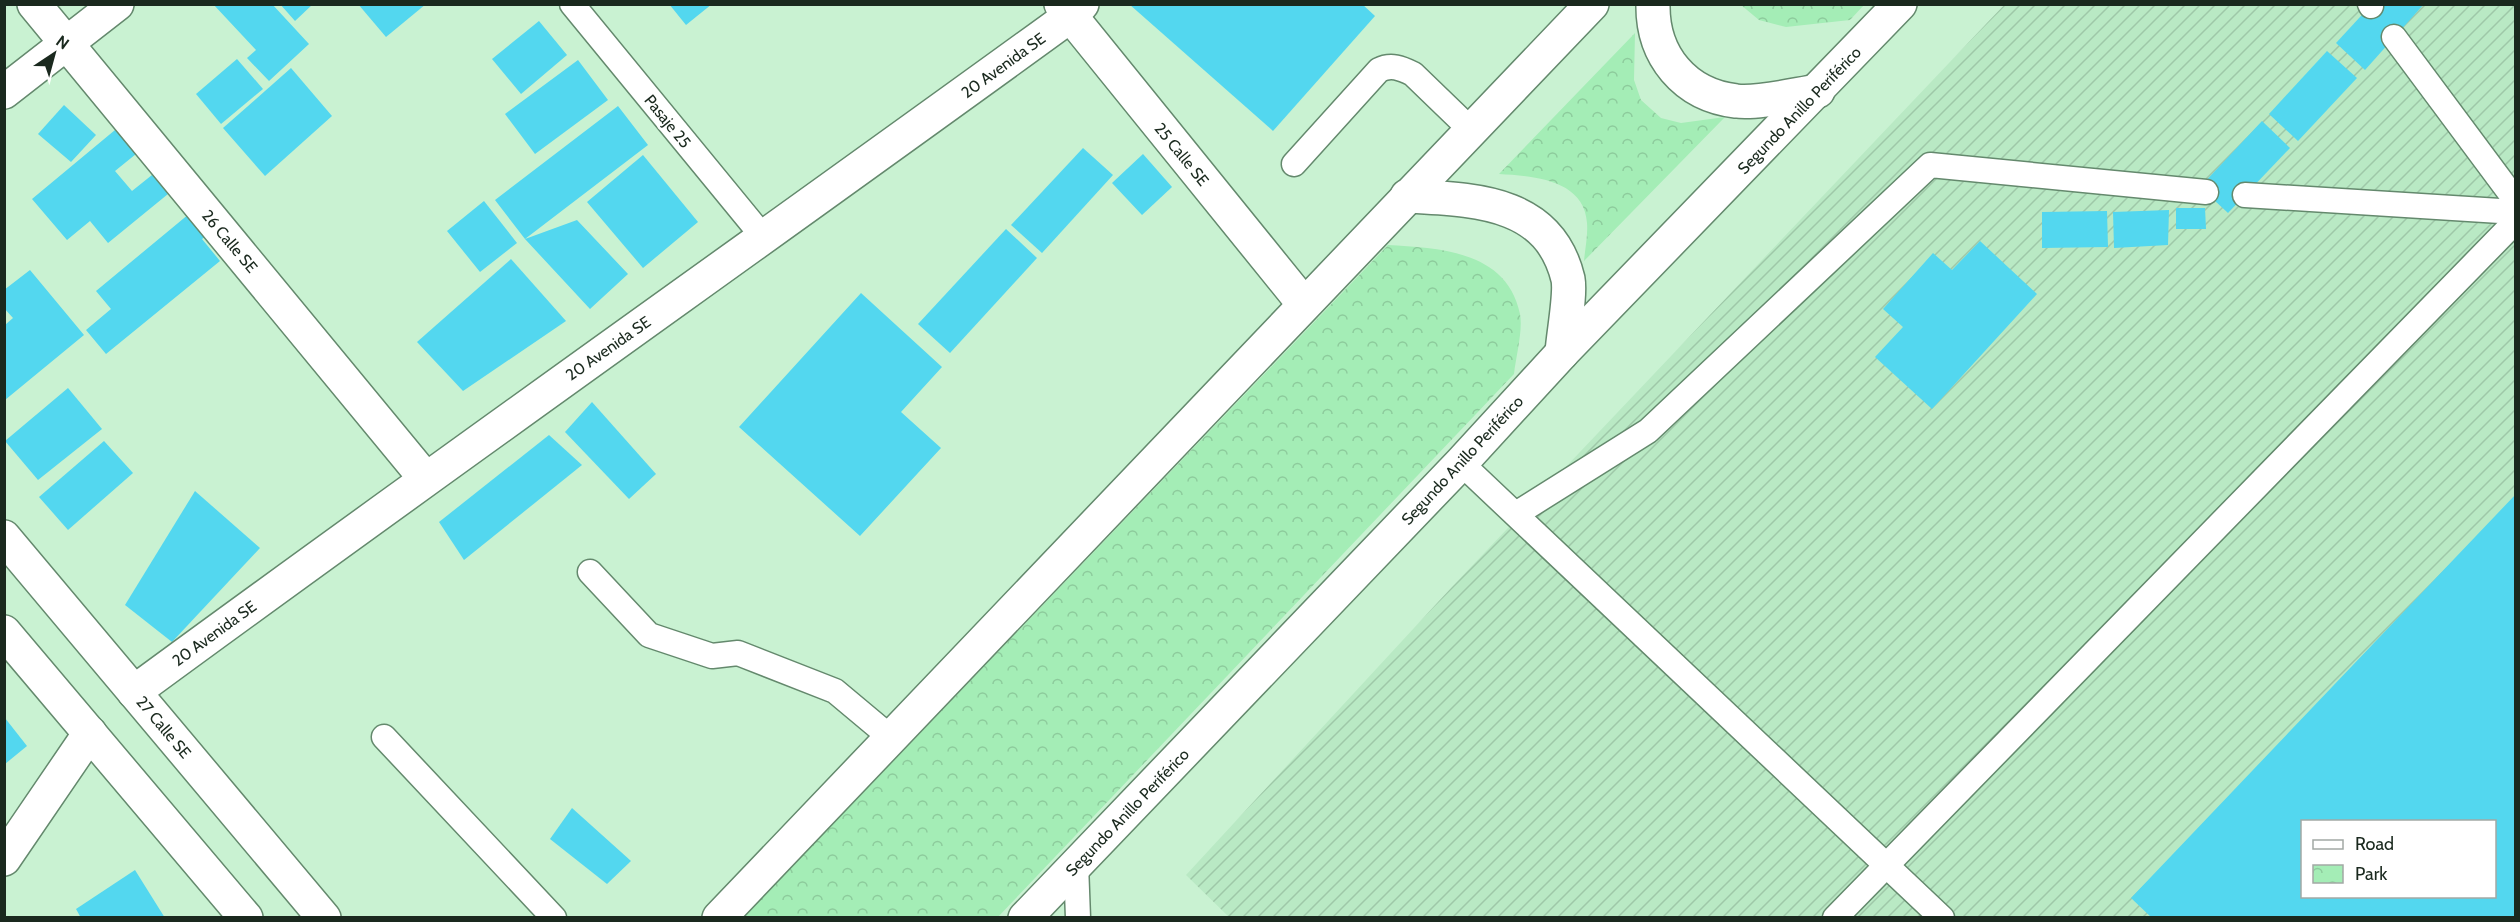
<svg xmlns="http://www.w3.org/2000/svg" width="2520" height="922" font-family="Cabin,sans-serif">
	<defs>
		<pattern id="industrial-furrows" width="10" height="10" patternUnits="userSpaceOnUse" patternTransform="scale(1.5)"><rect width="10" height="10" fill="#b9e9c4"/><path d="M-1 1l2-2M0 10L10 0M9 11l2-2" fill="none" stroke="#9ec8a8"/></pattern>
		<pattern id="park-crowns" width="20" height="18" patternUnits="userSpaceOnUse" patternTransform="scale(1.5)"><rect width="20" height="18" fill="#a4edb6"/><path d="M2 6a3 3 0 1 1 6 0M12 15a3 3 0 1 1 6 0" fill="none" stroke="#8dcb9c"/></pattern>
	</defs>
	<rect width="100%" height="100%" fill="#c9f2d2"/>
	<path fill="url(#industrial-furrows)" fill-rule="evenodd" d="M2004,5h511v912l-1285,1 -44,-43 264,-286zM2302,822h192v74h-192z"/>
	<g fill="url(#park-crowns)">
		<path d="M1741,5h123l-14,15 -64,7 -27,-7z"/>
		<path d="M1635,33l-1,47 7,20 20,18 20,5 44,-6 -141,144c1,-12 4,-26 3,-38 -3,-44 -55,-47 -88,-49z"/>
		<path d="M1388,245c52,3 119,6 132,69 3,17 -4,42 -6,60l-516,543h-254z"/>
	</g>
	<g fill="#53d7ef" fill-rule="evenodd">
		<path d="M213,4h59l37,40 -40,37 -22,-23 9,-8z"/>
		<path d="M280,4h33l-18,17z"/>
		<path d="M358,4h68l-40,33z"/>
		<path d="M669,4h43l-26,21z"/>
		<path d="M1129,4h233l13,12 -102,115z"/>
		<path d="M2372,4h52l-59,66 -29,-27z"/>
		<path d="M539,21l28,34 -46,39 -29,-35z"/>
		<path d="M2327,51l30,27 -59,63 -29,-27z"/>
		<path d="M237,59l26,30 -42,35 -25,-30z"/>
		<path d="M578,60l30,40 -73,54 -30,-40z"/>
		<path d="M291,68l41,48 -67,60 -42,-48z"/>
		<path d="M64,105l32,30 -25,27 -33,-28z"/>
		<path d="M618,106l30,39 -123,94 52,-19 51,54 -38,35 -65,-70 -30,-39z"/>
		<path d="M2262,121l28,27 -62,65 -28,-26z"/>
		<path d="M115,130l21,24 -21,17 17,20 20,-16 16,19 -60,49 -18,-22 -23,19 -35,-41z"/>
		<path d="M1083,148l30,27 -71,78 -31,-28z"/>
		<path d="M1143,154l29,33 -30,28 -30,-32z"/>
		<path d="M643,155l55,67 -55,46 -56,-66z"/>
		<path d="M484,201l33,42 -37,29 -33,-41z"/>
		<path d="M2176,208h29l1,21h-30z"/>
		<path d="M195,209l18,22 -11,8 18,22 -114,93 -20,-24 25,-21 -15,-18z"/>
		<path d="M2169,210l-1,35 -54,3 -1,-36z"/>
		<path d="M2107,211l1,36 -66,1v-36z"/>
		<path d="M1006,229l31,29 -87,95 -32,-29z"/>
		<path d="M1980,241l57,53 -105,115 -57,-52 28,-30 -20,-18 50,-56 19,17z"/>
		<path d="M511,259l55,62 -103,70 -46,-49z"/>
		<path d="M30,270l54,65 -79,65v-75l8,-7 -9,-10v-18z"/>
		<path d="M861,293l81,74 -41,45 40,36 -81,88 -121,-109z"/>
		<path d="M68,388l34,41 -64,51 -33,-39z"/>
		<path d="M592,402l64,72 -27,25 -64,-67z"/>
		<path d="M549,435l33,30 -118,95 -25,-38z"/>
		<path d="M104,441l29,32 -65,57 -29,-33z"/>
		<path d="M195,491l65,57 -88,94 -47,-37z"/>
		<path d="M2516,494v424h-364l-21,-20zM2302,822h192v75h-192z"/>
		<path d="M5,718l22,28 -22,18z"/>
		<path d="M572,808l59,53 -24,23 -57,-45z"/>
		<path d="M135,870l30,48h-84l-5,-9z"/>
	</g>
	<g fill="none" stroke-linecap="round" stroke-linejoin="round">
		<defs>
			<g id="service">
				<path d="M572,4l192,234"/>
				<path d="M2370,4l1,2"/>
				<path d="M2394,37l122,164"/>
				<path d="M1294,164l85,-94c12,-6 22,-2 34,4l58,56"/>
				<path d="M2245,195l271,17"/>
				<path d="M1461,463l481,455"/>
				<path d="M1516,514l132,-83 282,-266 276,27"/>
				<path d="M590,572l59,63 63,21 26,-3 97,38 55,46"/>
				<path d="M384,737l170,181"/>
				<path d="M1076,864l2,54"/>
				<path d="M1835,918l681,-697"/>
			</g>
			<g id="minor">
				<path d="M34,4l391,474"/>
				<path d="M1061,4l242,299"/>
				<path d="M4,92l113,-88"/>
				<path d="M134,692c310,-228 625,-450 936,-676l12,-12"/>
				<path d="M4,859l86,-126"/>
			</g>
			<g id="secondary">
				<path d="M4,537l320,381"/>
				<path d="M4,632l242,286"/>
			</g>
			<g id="primary">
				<path d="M1653,4c-1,52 32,91 83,97 21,3 61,-7 82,-10"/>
				<path d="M1407,196c67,4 142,4 161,83 3,16 -5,56 -6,74"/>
				<path d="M719,918l873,-914"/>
				<path d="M1025,918l436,-455 101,-110 338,-349"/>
			</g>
		</defs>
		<use href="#service" stroke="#64896d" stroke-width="27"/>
		<use href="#minor" stroke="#64896d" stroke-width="36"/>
		<use href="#secondary" stroke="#64896d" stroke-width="36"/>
		<use href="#primary" stroke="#64896d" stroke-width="36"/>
		<use href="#service" stroke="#fff" stroke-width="24"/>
		<use href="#minor" stroke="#fff" stroke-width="33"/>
		<use href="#secondary" stroke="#fff" stroke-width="33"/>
		<use href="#primary" stroke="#fff" stroke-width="33"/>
	</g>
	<g text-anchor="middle" stroke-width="5" stroke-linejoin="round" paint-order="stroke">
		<g font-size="16" fill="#1a291e" stroke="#fff">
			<text transform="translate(1003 65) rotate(-36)" y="6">20 Avenida SE</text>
			<text transform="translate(1799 110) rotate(-46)" y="6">Segundo Anillo Periférico</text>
			<text transform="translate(668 121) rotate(51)" y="6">Pasaje 25</text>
			<text transform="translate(1182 154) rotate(51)" y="6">25 Calle SE</text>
			<text transform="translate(230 241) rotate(50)" y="6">26 Calle SE</text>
			<text transform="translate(608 348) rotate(-35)" y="6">20 Avenida SE</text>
			<text transform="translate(1462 460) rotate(-47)" y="6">Segundo Anillo Periférico</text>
			<text transform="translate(214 633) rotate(-36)" y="6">20 Avenida SE</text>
			<text transform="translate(164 727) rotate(50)" y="6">27 Calle SE</text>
			<text transform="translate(1127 812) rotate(-46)" y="6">Segundo Anillo Periférico</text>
		</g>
	</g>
	<rect width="2520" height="922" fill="none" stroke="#1a291e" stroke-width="12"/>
	<rect x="2301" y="820" width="195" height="78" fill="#ffffff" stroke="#a3a9a5" stroke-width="1.5"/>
	<rect x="2313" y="840" width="30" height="9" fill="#ffffff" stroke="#a3a9a5" stroke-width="1.5"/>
	<text x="2355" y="850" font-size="18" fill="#1a291e">Road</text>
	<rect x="2313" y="865" width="30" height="18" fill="url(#park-crowns)" stroke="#a3a9a5" stroke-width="1.5"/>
	<text x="2355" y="880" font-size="18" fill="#1a291e">Park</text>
	<g transform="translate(54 54) rotate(36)" stroke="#ffffff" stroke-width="4.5" paint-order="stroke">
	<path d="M0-4.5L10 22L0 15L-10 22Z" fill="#1a291e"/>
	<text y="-9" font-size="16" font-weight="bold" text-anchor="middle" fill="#1a291e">N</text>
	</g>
</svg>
